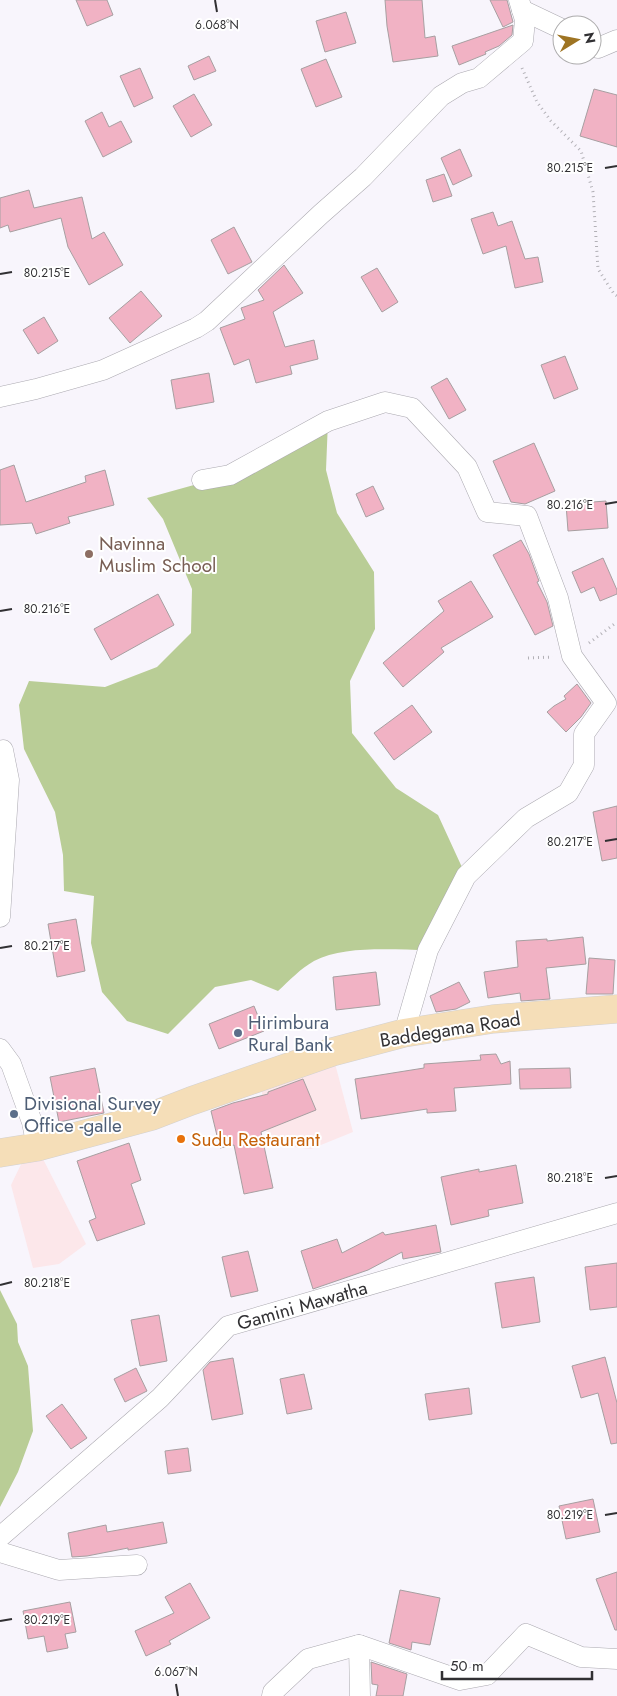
<svg xmlns="http://www.w3.org/2000/svg" width="617" height="1696" font-family="Jost,sans-serif">
	<rect width="100%" height="100%" fill="#f8f5fc"/>
	<g fill="#fce7ea">
		<path d="M332,1052l21,80 -42,17 -43,-5 -8,-67z"/>
		<path d="M37,1147l49,97 -27,20 -26,4 -22,-83 18,-37z"/>
	</g>
	<g fill="#b9cd96">
		<path d="M328,421l-2,49 11,43 37,59 1,57 -25,52 2,52 44,55 42,27 28,61 -38,74c-34,0 -84,-5 -114,11 -14,8 -24,19 -36,30l-27,-11 -36,7 -47,47 -41,-13 -25,-29 -11,-49 3,-47 -30,-5 -1,-36 -8,-43 -31,-63 -5,-44 10,-24 76,6 52,-20 34,-34 1,-44 -29,-70 -16,-21 83,-23z"/>
		<path d="M0,1290l17,34 1,18 10,24 5,65 -15,41 -18,35z"/>
	</g>
	<g fill="#f1b2c4" stroke="#a79fa1">
		<path d="M76,0h31l6,15 -26,11z"/>
		<path d="M385,0h37l3,38 10,-2 3,20 -45,6 -6,-36z"/>
		<path d="M490,0h17l6,22 -10,5z"/>
		<path d="M346,12l10,31 -31,9 -9,-31z"/>
		<path d="M513,25l-1,10 -13,11 -14,6 1,2 -27,11 -7,-19z"/>
		<path d="M209,56l7,15 -22,9 -6,-14z"/>
		<path d="M326,59l16,38 -26,10 -15,-38z"/>
		<path d="M140,68l13,30 -19,9 -14,-31z"/>
		<path d="M594,89l23,6v52l-37,-11z"/>
		<path d="M194,94l18,31 -21,12 -18,-31z"/>
		<path d="M102,112l7,15 12,-6 11,21 -29,15 -18,-36z"/>
		<path d="M460,149l12,27 -19,9 -12,-27z"/>
		<path d="M444,174l8,22 -19,6 -7,-22z"/>
		<path d="M29,190l5,18 48,-11 10,42 12,-7 19,33 -34,20 -21,-38 -7,-29 -51,14 -2,-7 -8,3v-30z"/>
		<path d="M493,212l5,14 14,-5 13,38 13,-2 5,25 -28,6 -9,-42 -23,8 -12,-35z"/>
		<path d="M234,227l18,35 -24,12 -17,-34z"/>
		<path d="M284,265l19,28 -30,19 12,35 29,-7 4,19 -28,7 2,8 -36,9 -7,-24 -15,6 -14,-37 25,-9 -4,-11 23,-8 -6,-10z"/>
		<path d="M377,268l21,34 -16,10 -21,-35z"/>
		<path d="M141,291l21,25 -32,27 -21,-25z"/>
		<path d="M44,317l14,24 -20,13 -15,-24z"/>
		<path d="M565,356l13,33 -24,10 -13,-34z"/>
		<path d="M209,373l5,29 -38,7 -5,-29z"/>
		<path d="M447,378l19,32 -17,9 -18,-32z"/>
		<path d="M534,443l21,48 -30,13 -14,-2 -18,-41z"/>
		<path d="M14,465l12,37 60,-20 -1,-6 20,-6 9,35 -46,12 2,6 -34,11 -4,-11 -32,2v-55z"/>
		<path d="M373,486l11,23 -18,8 -10,-23z"/>
		<path d="M606,501l2,27 -40,3 -2,-27z"/>
		<path d="M521,540l8,14 10,27 -2,1 10,20 6,24 -18,9 -42,-80z"/>
		<path d="M603,558l14,32v4l-17,7 -6,-14 -13,6 -9,-21z"/>
		<path d="M471,581l22,36 -52,31 3,4 -41,35 -20,-24 61,-52 -6,-10z"/>
		<path d="M158,594l16,31 -63,35 -17,-31z"/>
		<path d="M577,684l14,19 -10,14 -15,15 -19,-20 7,-6 12,-7 -2,-3z"/>
		<path d="M412,705l20,27 -38,28 -20,-27z"/>
		<path d="M617,806v52l-15,3 -9,-49z"/>
		<path d="M76,919l9,52 -28,6 -9,-53z"/>
		<path d="M583,937l3,27 -40,4 4,31 -29,2 -1,-8 -32,5 -4,-26 34,-5 -2,-26 31,-2v2z"/>
		<path d="M589,958l26,2 -2,34h-27z"/>
		<path d="M376,972l4,33 -44,5 -3,-33z"/>
		<path d="M459,982l11,20 -14,7 -20,3 -6,-16z"/>
		<path d="M254,1006l10,25 -45,18 -10,-25z"/>
		<path d="M496,1054l5,10 9,-3 1,23 -57,4 2,23 -29,2v-4l-66,10 -6,-40 69,-11v-4l57,-4 -1,-5z"/>
		<path d="M95,1068l9,45 -45,9 -9,-45z"/>
		<path d="M570,1068l1,20 -51,1 -1,-20z"/>
		<path d="M303,1079l13,31 -55,22 12,56 -29,6 -10,-49 -14,3 -9,-37 22,-8 35,-9v-2z"/>
		<path d="M129,1143l12,37 -10,4 14,40 -48,17 -8,-20 7,-3 -19,-57z"/>
		<path d="M516,1165l7,38 -35,7 1,6 -38,9 -10,-48 38,-8v3z"/>
		<path d="M436,1225l5,27 -38,7 -1,-7 -34,18 -55,19 -12,-38 36,-12 5,14 41,-21 2,3z"/>
		<path d="M248,1251l10,40 -27,6 -9,-40z"/>
		<path d="M617,1263v44l-27,3 -5,-43z"/>
		<path d="M534,1277l6,45 -38,6 -7,-45z"/>
		<path d="M159,1315l8,46 -27,5 -9,-46z"/>
		<path d="M605,1357l12,46v40l-6,1 -13,-51 -17,5 -9,-32z"/>
		<path d="M233,1358l10,56 -31,6 -9,-50 7,-8z"/>
		<path d="M136,1368l11,23 -22,11 -11,-23z"/>
		<path d="M304,1374l8,35 -25,5 -7,-35z"/>
		<path d="M469,1388l3,26 -43,6 -4,-26z"/>
		<path d="M62,1404l25,34 -16,11 -25,-33z"/>
		<path d="M188,1448l3,23 -23,3 -3,-23z"/>
		<path d="M593,1499l7,33 -34,7 -7,-33z"/>
		<path d="M163,1522l4,21 -39,7v-2l-41,8 -15,1 -4,-24 38,-8 1,7z"/>
		<path d="M617,1572v58h-2l-19,-51z"/>
		<path d="M190,1583l20,35 -41,23 2,3 -25,12 -11,-25 39,-18 -9,-16z"/>
		<path d="M400,1590l40,8 -10,47 -18,-3 -1,8 -22,-7z"/>
		<path d="M70,1602l6,30 -11,2 3,14 -21,4 -3,-16 -16,3 -5,-28z"/>
		<path d="M371,1662l36,12 -4,22h-27l2,-11 -6,-1z"/>
	</g>
	<g fill="none" stroke-linecap="round" stroke-linejoin="round">
		<defs>
			<g id="street">
				<path d="M522,10l40,19"/>
				<path d="M592,45l6,3 19,-8"/>
				<path d="M0,397l36,-8 67,-19 93,-42 11,-7 114,-107 42,-37 78,-81 21,-13 17,-5 44,-37 2,-21 -6,-20"/>
				<path d="M202,480l28,-5 98,-54 57,-19 27,6 55,59 20,45 40,4 31,82 14,58 34,47 -22,31v31l-16,28 -42,25 -60,58 -38,74 -24,83"/>
				<path d="M0,751l3,-1 6,30 -9,137"/>
				<path d="M0,1049l11,15 21,58 5,25"/>
				<path d="M0,1537l160,-139 68,-72 389,-113"/>
				<path d="M0,1552l59,18 78,-5"/>
				<path d="M359,1645l1,51"/>
				<path d="M272,1696l1,-4 35,-33 51,-14 101,35 27,-5 39,-41 55,23 36,2"/>
			</g>
			<path id="primary" d="M0,1153l37,-6 115,-31 39,-15 141,-49 72,-19 89,-14 124,-10"/>
		</defs>
		<use href="#street" stroke="#aba9b0" stroke-width="21"/>
		<use href="#primary" stroke="#d2d1d2" stroke-width="29"/>
		<g stroke="#b2b0b6" stroke-width="3" stroke-dasharray="1 4" stroke-linecap="butt">
			<path d="M522,68l15,34 14,19 30,30 12,41 5,77 16,25 3,2"/>
			<path d="M589,643l28,-21"/>
			<path d="M528,658l25,-1"/>
		</g>
		<use href="#street" stroke="#fff" stroke-width="20"/>
		<use href="#primary" stroke="#f5deb8" stroke-width="28"/>
	</g>
	<path fill="none" stroke="#313033" stroke-width="2" d="M215,0l2,12M605,168l12,-2M0,274l12,-2M605,504l12,-2M0,611l12,-2M605,841l12,-2M0,948l12,-2M605,1178l12,-2M0,1285l12,-3M605,1515l12,-2M0,1621l12,-2M176,1684l2,12"/>
	<circle fill="#8d6e63" stroke="#fff" stroke-width="2" cx="89" cy="554" r="5"/>
	<g fill="#5c6f8a" stroke="#fff" stroke-width="2">
		<circle cx="238" cy="1033" r="5"/>
		<circle cx="14" cy="1114" r="5"/>
	</g>
	<circle fill="#e8710a" stroke="#fff" stroke-width="2" cx="181" cy="1139" r="5"/>
	<g text-anchor="middle" stroke-width="4" stroke-linejoin="round" paint-order="stroke">
		<g font-size="19" fill="#785e54" stroke="#fff" text-anchor="start">
			<text x="99" y="550">Navinna<tspan x="99" dy="22">Muslim School</tspan></text>
		</g>
		<g font-size="19" fill="#4e5e75" stroke="#fff" text-anchor="start">
			<text x="248" y="1029">Hirimbura<tspan x="248" dy="22">Rural Bank</tspan></text>
			<text x="24" y="1110">Divisional Survey<tspan x="24" dy="22">Office -galle</tspan></text>
		</g>
		<g font-size="19" fill="#313033" stroke="#fff">
			<text transform="translate(450 1029) rotate(-9)" y="7">Baddegama Road</text>
			<text transform="translate(302 1305) rotate(-16)" y="7">Gamini Mawatha</text>
		</g>
		<g font-size="19" fill="#c56008" stroke="#fff" text-anchor="start">
			<text x="191" y="1146">Sudu Restaurant</text>
		</g>
	</g>
	<g font-size="12" text-anchor="middle" fill="#313033" stroke="#fff" stroke-width="4" stroke-linejoin="round" paint-order="stroke">
		<text x="217" y="29">6.068°N</text>
		<text x="570" y="172">80.215°E</text>
		<text x="47" y="277">80.215°E</text>
		<text x="570" y="509">80.216°E</text>
		<text x="47" y="613">80.216°E</text>
		<text x="570" y="846">80.217°E</text>
		<text x="47" y="950">80.217°E</text>
		<text x="570" y="1182">80.218°E</text>
		<text x="47" y="1287">80.218°E</text>
		<text x="570" y="1519">80.219°E</text>
		<text x="47" y="1624">80.219°E</text>
		<text x="176" y="1676">6.067°N</text>
	</g>
	<g transform="translate(577 40) rotate(80)"><circle r="24" fill="#ffffff" stroke="#adacad"/>
	<path d="M0-4L9 19L0 12L-9 19Z" fill="#9e7423"/>
	<text y="-8" font-size="14" font-weight="bold" text-anchor="middle" fill="#313033">N</text>
	</g>
	<path d="M442 1671v8h150v-8" fill="none" stroke="#313033" stroke-width="2.5"/>
	<text x="450" y="1671" font-size="15" fill="#313033" stroke="#ffffff" stroke-width="4" paint-order="stroke">50 m</text>
</svg>
